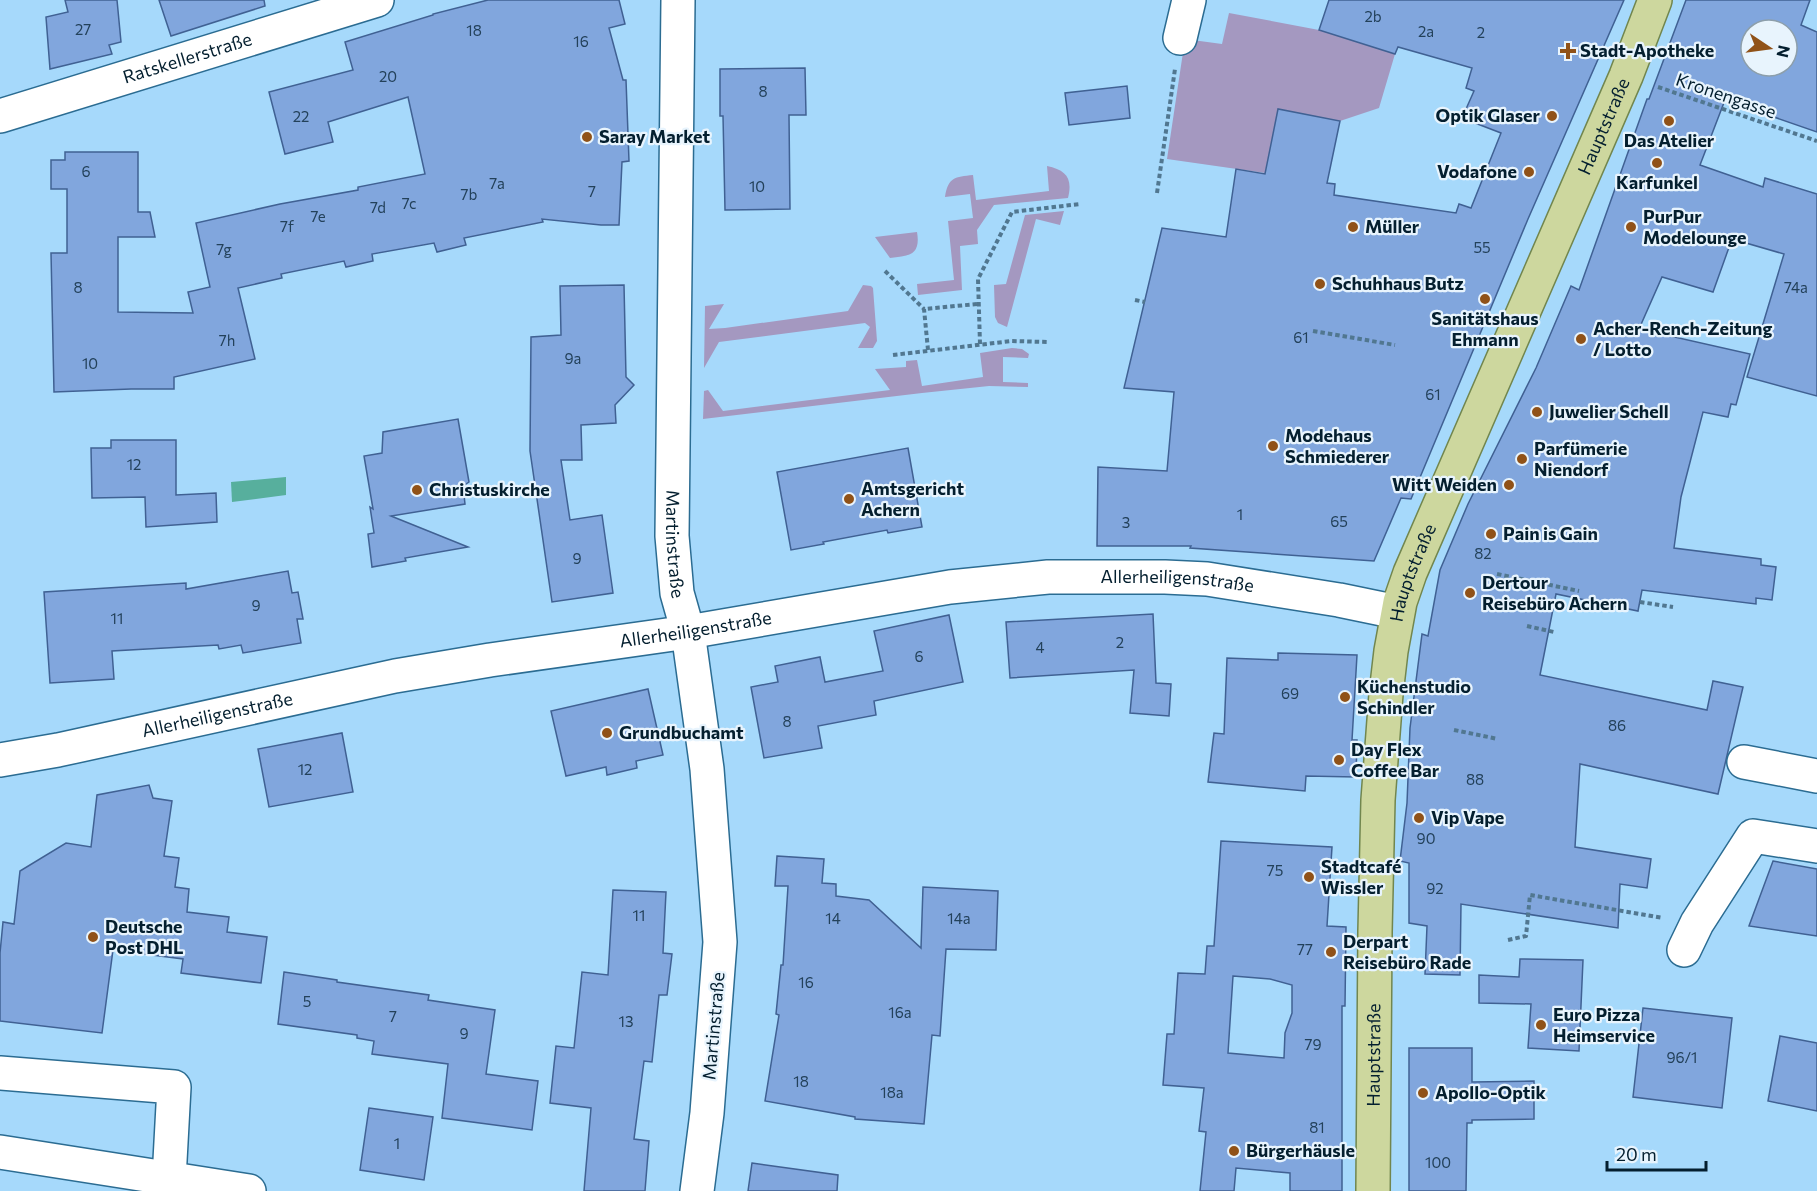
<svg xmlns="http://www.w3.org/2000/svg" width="1817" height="1191" font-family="Commissioner,sans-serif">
	<rect width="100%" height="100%" fill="#a6d9fb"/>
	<g fill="#a498c0">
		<path d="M1229,13l90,17 76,24 -16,54 -39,13 -62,-11 -13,63 -98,-14 18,-120 37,5z"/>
		<path d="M1047,166c19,4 26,12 21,32l-74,7 -17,25 1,14 -18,2 2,44 -44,5 -1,-11 37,-4 -6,-59 25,-3 -3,-24 -25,3c3,-20 10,-20 28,-22l3,25 73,-9z"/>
		<path d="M1064,211l-4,14 -24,-6 -29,108 -9,-4 -3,-6 -1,-32 12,-1 19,-69z"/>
		<path d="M917,232c4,23 -8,24 -27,26l-15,-21z"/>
		<path d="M863,285l8,1 2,2 4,53 -4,7h-15l12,-21 -5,-4 -146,19 -15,26 1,-62 19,-2 -15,25 16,-1 123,-17z"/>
		<path d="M1012,348l10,1 7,5 -1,4 -25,-1v25l25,1v4l-39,-1 -67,7 -219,26 1,-28 4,-1 15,21 167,-21 -15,-21 31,-2v-6l11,-1 5,26 61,-9 -3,-24z"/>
	</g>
	<path fill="#57af9d" d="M286,477v18l-54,7 -1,-20z"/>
	<g fill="#81a6dd" stroke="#406193" stroke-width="1.5" fill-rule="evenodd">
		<path d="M65,0h52l4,42 -12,3 3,9 -62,15 -4,-52 22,-5z"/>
		<path d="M159,0h105l1,6 -94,30z"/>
		<path d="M488,0h131l6,24 -16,4 14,52h3l3,81 -7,1 -3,63h-18l-59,-6 1,3 -79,16 2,7 -29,7 -3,-9 -62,11 1,7 -27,6 -2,-6 -63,13 1,4 -44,10 17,71 -81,18v12h-43l-77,3 -3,-139h16v-64h-16v-29h14v-8h73v60h12l5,25h-37v75l75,1 -5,-21 22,-5 -14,-64 84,-19 78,-14v-3l67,-13 -17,-77 -80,25 5,20 -48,12 -16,-62 84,-22 -8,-28 88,-27v-1z"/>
		<path d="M1329,0h295l-96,219 -117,280 -10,-1 -27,63 -184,-13 1,-2h-94l1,-79 69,4 7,-79 -50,-4 38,-160 64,9 10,-68 29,5 13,-65 62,12 -13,62 8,1 -1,11 122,18 3,-9 12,4 30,-75 -39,-15 12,-27 -8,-3 6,-20 -74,-21 -3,7 -76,-24z"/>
		<path d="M1686,0h124l-9,25 16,7v100l-92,-32 -25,65 63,22 2,-9 52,16v202l-70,-19 37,-123 -52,-15 -19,53 -51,-15 -23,52 111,25 -14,51 -5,-1 -3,13 -25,-5 -22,85 -7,51 87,11v6l15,2 -4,33 -16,-2v6l-114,-14 -4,21 -82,-17 -16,81 167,35 6,-29 30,6 -25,107 -138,-30 -5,83 76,12 -4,29 -27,-4 -2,44 -157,-24 -1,71 -35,-1 2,-48 -18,-3v-60l-9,-2 7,-58 3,-75 12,-94 6,2 12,-66 28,-66 68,-136 35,-82 8,4 68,-191h2zM1751,30h36v36h-36z"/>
		<path d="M805,68l1,47h-17l1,94 -65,1 -2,-94h-3v-47z"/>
		<path d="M1127,86l3,32 -61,7 -4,-32z"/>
		<path d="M624,285l2,92 8,8 -19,20 1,18 -35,2 1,35h-21l9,60 32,-5 11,78 -61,9 -22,-151 1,-114 30,-2 -1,-49z"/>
		<path d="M458,419l11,63 -6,4 2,18 -74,12 77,31 -63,11 1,3 -34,6 -4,-33 6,-1 -4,-26 3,2 -9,-53 18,-3 1,-21z"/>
		<path d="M111,440h65v55l40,-2 1,29 -71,5 -1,-30 -53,1 -1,-50h20z"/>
		<path d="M908,448l14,79 -34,6 -1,-3 -64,12 1,2 -33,6 -14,-78z"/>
		<path d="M288,571l4,22 6,-1 5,27h-6l4,24 -58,10 -2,-8 -22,4 -1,-4 -106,6 2,28 -64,4 -6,-91 142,-9v6z"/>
		<path d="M1153,614l3,69 15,1 -2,32 -39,-3 4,-43 -124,8 -4,-56z"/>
		<path d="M949,615l14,67 -89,19 2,14 -58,11 4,22 -58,10 -13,-71 27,-5 -3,-16 45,-9 5,25 58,-11 -9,-40z"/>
		<path d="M1278,653l79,2 -5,85h5l-1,37 -50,-1 -1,15 -97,-9 6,-49 10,1 3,-76 51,2z"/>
		<path d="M648,689l15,66 -27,6 1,7 -30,7 -1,-8 -40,9 -15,-65z"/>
		<path d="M342,733l11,59 -84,15 -11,-58z"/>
		<path d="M149,785l4,13 19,3 -8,55 15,2 -4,29 14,2 -2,23 42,5 -2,15 40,5 -6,46 -80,-10 2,-14 -70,-9 -11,83 -102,-12v-68l3,-31 11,2 6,-53 46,-28 25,4 6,-52z"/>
		<path d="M1221,841l111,6 -5,79 19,1 -1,79h-3v185h-52v-18l-54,-5 -2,23h-34l6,-59 -7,-1 5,-43 -41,-3 4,-51h7l4,-61 27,1 2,-28h7zM1233,976l37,3 22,6v28l-7,20 -1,25 -56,-5z"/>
		<path d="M777,856l47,3 -2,24 14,1v12l33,4 52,48 2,-61 75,4 -2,59 -50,-1 -6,87 -8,-1 -8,89 -69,-5v-2l-90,-16 14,-86 -3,-1 5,-49h2l5,-79h-13z"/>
		<path d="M1773,861l44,8v67l-68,-10z"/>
		<path d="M613,890l53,2 -3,61 9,1 -5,41h-8l-7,67 -8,-1 -10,78 15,2 -4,50h-61l7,-83 -41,-5 6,-57 18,2 8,-76 26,3z"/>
		<path d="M1520,959l63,1 -4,91 -51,-3 3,-44 -52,-1v-28l40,2z"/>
		<path d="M284,972l53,8v2l92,13 -1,5 67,10 -9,64 52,7 -6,49 -90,-12 6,-54 -76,-10 2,-13 -17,-3v-3l-79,-11z"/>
		<path d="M1643,1008l89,10 -10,90 -89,-11z"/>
		<path d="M1780,1036l37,7v68l-49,-10z"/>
		<path d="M1409,1048h63v34l62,-1v38l-62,1v3h-5l-1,68h-57z"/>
		<path d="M369,1108l64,9 -9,63 -64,-10z"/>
		<path d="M752,1163l86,12 -1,16h-89z"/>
	</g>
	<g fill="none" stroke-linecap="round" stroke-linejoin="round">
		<defs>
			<g id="minor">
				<path id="s1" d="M678,0l-6,536 5,57 11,39 19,137 13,173 -13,171 -10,78"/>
				<path d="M1180,38l9,-38"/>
				<path id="s2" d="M0,116l377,-116"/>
				<path id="s3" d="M0,760l58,-10 337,-74 95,-16 198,-28 262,-45 98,-10h117l42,2 132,21 58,12"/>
				<path d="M1744,762l73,14"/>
				<path d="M1684,950l13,-27 56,-87 64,10"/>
				<path d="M0,1073l174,14 -5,92"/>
				<path d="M0,1152l249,39"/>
			</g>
			<g id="major">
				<path id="s4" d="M1373,1191l2,-259 3,-132 8,-106 5,-43 9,-49 10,-29 216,-497 29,-76"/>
			</g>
		</defs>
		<use href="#minor" stroke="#2b6c92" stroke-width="36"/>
		<use href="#major" stroke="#71864e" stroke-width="36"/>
		<g stroke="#517790" stroke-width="4" stroke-dasharray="4.5 3" stroke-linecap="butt">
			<path d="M1658,87l159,54"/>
			<path d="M1157,193l18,-124"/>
			<path d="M885,271l39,38"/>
			<path d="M1135,300l10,2"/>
			<path d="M1313,331l82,14"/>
			<path d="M980,344l-2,-65 34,-67 68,-8"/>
			<path d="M928,350l-4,-41 53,-5"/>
			<path d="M893,355l119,-14 35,1"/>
			<path d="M1497,574l82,17"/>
			<path d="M1640,602l33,5"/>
			<path d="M1527,626l27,6"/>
			<path d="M1454,730l44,9"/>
			<path d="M1508,940l18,-4 4,-41 133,23"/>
		</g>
		<use href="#minor" stroke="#fff" stroke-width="33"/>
		<use href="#major" stroke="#cdd79e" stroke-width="33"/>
	</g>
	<g fill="#905218" stroke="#e8f4fd" stroke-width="2">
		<path d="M1565 42h6v6h6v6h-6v6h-6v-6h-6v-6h6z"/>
		<circle cx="1552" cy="116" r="6"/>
		<circle cx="1669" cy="121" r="6"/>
		<circle cx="587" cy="137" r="6"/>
		<circle cx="1657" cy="163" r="6"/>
		<circle cx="1529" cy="172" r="6"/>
		<circle cx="1353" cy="227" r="6"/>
		<circle cx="1631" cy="227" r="6"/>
		<circle cx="1320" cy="284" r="6"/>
		<circle cx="1485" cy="299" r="6"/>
		<circle cx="1581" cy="339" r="6"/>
		<circle cx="1537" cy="412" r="6"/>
		<circle cx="1273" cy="446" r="6"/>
		<circle cx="1522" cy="459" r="6"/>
		<circle cx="1509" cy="485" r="6"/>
		<circle cx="417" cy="490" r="6"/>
		<circle cx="849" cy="499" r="6"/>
		<circle cx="1491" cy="534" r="6"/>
		<circle cx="1470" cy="593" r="6"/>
		<circle cx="1345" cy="697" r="6"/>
		<circle cx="607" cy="733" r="6"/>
		<circle cx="1339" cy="760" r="6"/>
		<circle cx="1419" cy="818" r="6"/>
		<circle cx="1309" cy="877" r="6"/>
		<circle cx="93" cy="937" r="6"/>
		<circle cx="1331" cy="952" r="6"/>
		<circle cx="1541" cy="1025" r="6"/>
		<circle cx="1423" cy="1093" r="6"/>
		<circle cx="1234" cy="1151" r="6"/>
	</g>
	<g text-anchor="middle" stroke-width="4.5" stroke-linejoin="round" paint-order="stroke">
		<g font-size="15" fill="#23415a">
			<text x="1373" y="22">2b</text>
			<text x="83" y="35">27</text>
			<text x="474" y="36">18</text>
			<text x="1426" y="37">2a</text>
			<text x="1481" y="38">2</text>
			<text x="581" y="47">16</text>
			<text x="388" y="82">20</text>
			<text x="763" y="97">8</text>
			<text x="301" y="122">22</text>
			<text x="86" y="177">6</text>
			<text x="497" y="189">7a</text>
			<text x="757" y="192">10</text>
			<text x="592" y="197">7</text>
			<text x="469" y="200">7b</text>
			<text x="409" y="209">7c</text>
			<text x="378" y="213">7d</text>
			<text x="318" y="222">7e</text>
			<text x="287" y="232">7f</text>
			<text x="1482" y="253">55</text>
			<text x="224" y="255">7g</text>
			<text x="78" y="293">8</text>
			<text x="1796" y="293">74a</text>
			<text x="1301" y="343">61</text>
			<text x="227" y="346">7h</text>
			<text x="573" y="364">9a</text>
			<text x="90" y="369">10</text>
			<text x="1433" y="400">61</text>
			<text x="134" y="470">12</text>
			<text x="1240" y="520">1</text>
			<text x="1339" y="527">65</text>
			<text x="1126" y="528">3</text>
			<text x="1483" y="559">82</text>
			<text x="577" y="564">9</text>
			<text x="256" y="611">9</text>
			<text x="117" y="624">11</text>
			<text x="1120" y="648">2</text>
			<text x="1040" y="653">4</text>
			<text x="919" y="662">6</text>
			<text x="1290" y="699">69</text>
			<text x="787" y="727">8</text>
			<text x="1617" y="731">86</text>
			<text x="305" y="775">12</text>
			<text x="1475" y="785">88</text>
			<text x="1426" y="844">90</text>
			<text x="1275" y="876">75</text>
			<text x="1435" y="894">92</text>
			<text x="639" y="921">11</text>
			<text x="833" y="924">14</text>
			<text x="959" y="924">14a</text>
			<text x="1305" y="955">77</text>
			<text x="806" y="988">16</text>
			<text x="307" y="1007">5</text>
			<text x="900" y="1018">16a</text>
			<text x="393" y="1022">7</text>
			<text x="626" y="1027">13</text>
			<text x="464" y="1039">9</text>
			<text x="1313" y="1050">79</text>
			<text x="1682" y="1063">96/1</text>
			<text x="801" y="1087">18</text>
			<text x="892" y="1098">18a</text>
			<text x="1317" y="1133">81</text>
			<text x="397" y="1149">1</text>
			<text x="1438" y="1168">100</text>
		</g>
		<g font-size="18" font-weight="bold" fill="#041f2f" stroke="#e8f4fd" text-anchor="start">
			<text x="1580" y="57">Stadt-Apotheke</text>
			<text x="1540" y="122" text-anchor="end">Optik Glaser</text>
			<text x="599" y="143">Saray Market</text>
			<text x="1669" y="147" text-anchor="middle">Das Atelier</text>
			<text x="1517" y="178" text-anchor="end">Vodafone</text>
			<text x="1657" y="189" text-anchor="middle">Karfunkel</text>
			<text x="1643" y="223">PurPur<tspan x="1643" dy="21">Modelounge</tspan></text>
			<text x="1365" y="233">Müller</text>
			<text x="1332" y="290">Schuhhaus Butz</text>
			<text x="1485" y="325" text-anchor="middle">Sanitätshaus<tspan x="1485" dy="21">Ehmann</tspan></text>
			<text x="1593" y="335">Acher-Rench-Zeitung<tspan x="1593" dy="21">/ Lotto</tspan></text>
			<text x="1549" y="418">Juwelier Schell</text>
			<text x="1285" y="442">Modehaus<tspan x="1285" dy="21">Schmiederer</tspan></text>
			<text x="1534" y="455">Parfümerie<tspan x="1534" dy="21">Niendorf</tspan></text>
			<text x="1497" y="491" text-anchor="end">Witt Weiden</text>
			<text x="861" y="495">Amtsgericht<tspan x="861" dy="21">Achern</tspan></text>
			<text x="429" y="496">Christuskirche</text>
			<text x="1503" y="540">Pain is Gain</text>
			<text x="1482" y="589">Dertour<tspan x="1482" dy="21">Reisebüro Achern</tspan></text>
			<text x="1357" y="693">Küchenstudio<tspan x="1357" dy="21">Schindler</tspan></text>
			<text x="619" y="739">Grundbuchamt</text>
			<text x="1351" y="756">Day Flex<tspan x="1351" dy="21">Coffee Bar</tspan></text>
			<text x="1431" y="824">Vip Vape</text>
			<text x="1321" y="873">Stadtcafé<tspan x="1321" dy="21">Wissler</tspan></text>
			<text x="105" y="933">Deutsche<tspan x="105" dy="21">Post DHL</tspan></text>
			<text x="1343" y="948">Derpart<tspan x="1343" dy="21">Reisebüro Rade</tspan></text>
			<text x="1553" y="1021">Euro Pizza<tspan x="1553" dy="21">Heimservice</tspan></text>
			<text x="1435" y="1099">Apollo-Optik</text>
			<text x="1246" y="1157">Bürgerhäusle</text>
		</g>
		<g font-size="18" fill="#041f2f" stroke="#e8f4fd">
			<text dy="6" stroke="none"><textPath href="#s2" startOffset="196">Ratskellerstraße</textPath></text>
			<text transform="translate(1726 96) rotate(19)" y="6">Kronengasse</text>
			<text dy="6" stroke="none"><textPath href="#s4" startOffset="1108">Hauptstraße</textPath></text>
			<text dy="6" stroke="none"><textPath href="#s1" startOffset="544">Martinstraße</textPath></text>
			<text dy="6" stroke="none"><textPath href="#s4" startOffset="622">Hauptstraße</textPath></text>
			<text dy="6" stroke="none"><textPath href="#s3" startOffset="1194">Allerheiligenstraße</textPath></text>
			<text dy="6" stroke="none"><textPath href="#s3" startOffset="708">Allerheiligenstraße</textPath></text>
			<text dy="6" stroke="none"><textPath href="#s3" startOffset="222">Allerheiligenstraße</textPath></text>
			<text transform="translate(714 1026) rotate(-85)" y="6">Martinstraße</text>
			<text dy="6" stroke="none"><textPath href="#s4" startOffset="136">Hauptstraße</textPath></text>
		</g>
	</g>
	<g transform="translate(1769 48) rotate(103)"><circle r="28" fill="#e8f4fd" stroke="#8d9fab" stroke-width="1.5"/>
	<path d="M0-4.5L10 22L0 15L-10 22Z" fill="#905218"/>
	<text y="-9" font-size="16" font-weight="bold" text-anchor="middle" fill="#041f2f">N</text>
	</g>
	<path d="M1607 1161v9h99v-9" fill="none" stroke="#041f2f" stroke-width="3"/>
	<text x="1616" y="1161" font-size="18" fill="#041f2f" stroke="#e8f4fd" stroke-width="4.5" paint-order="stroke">20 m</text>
</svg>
